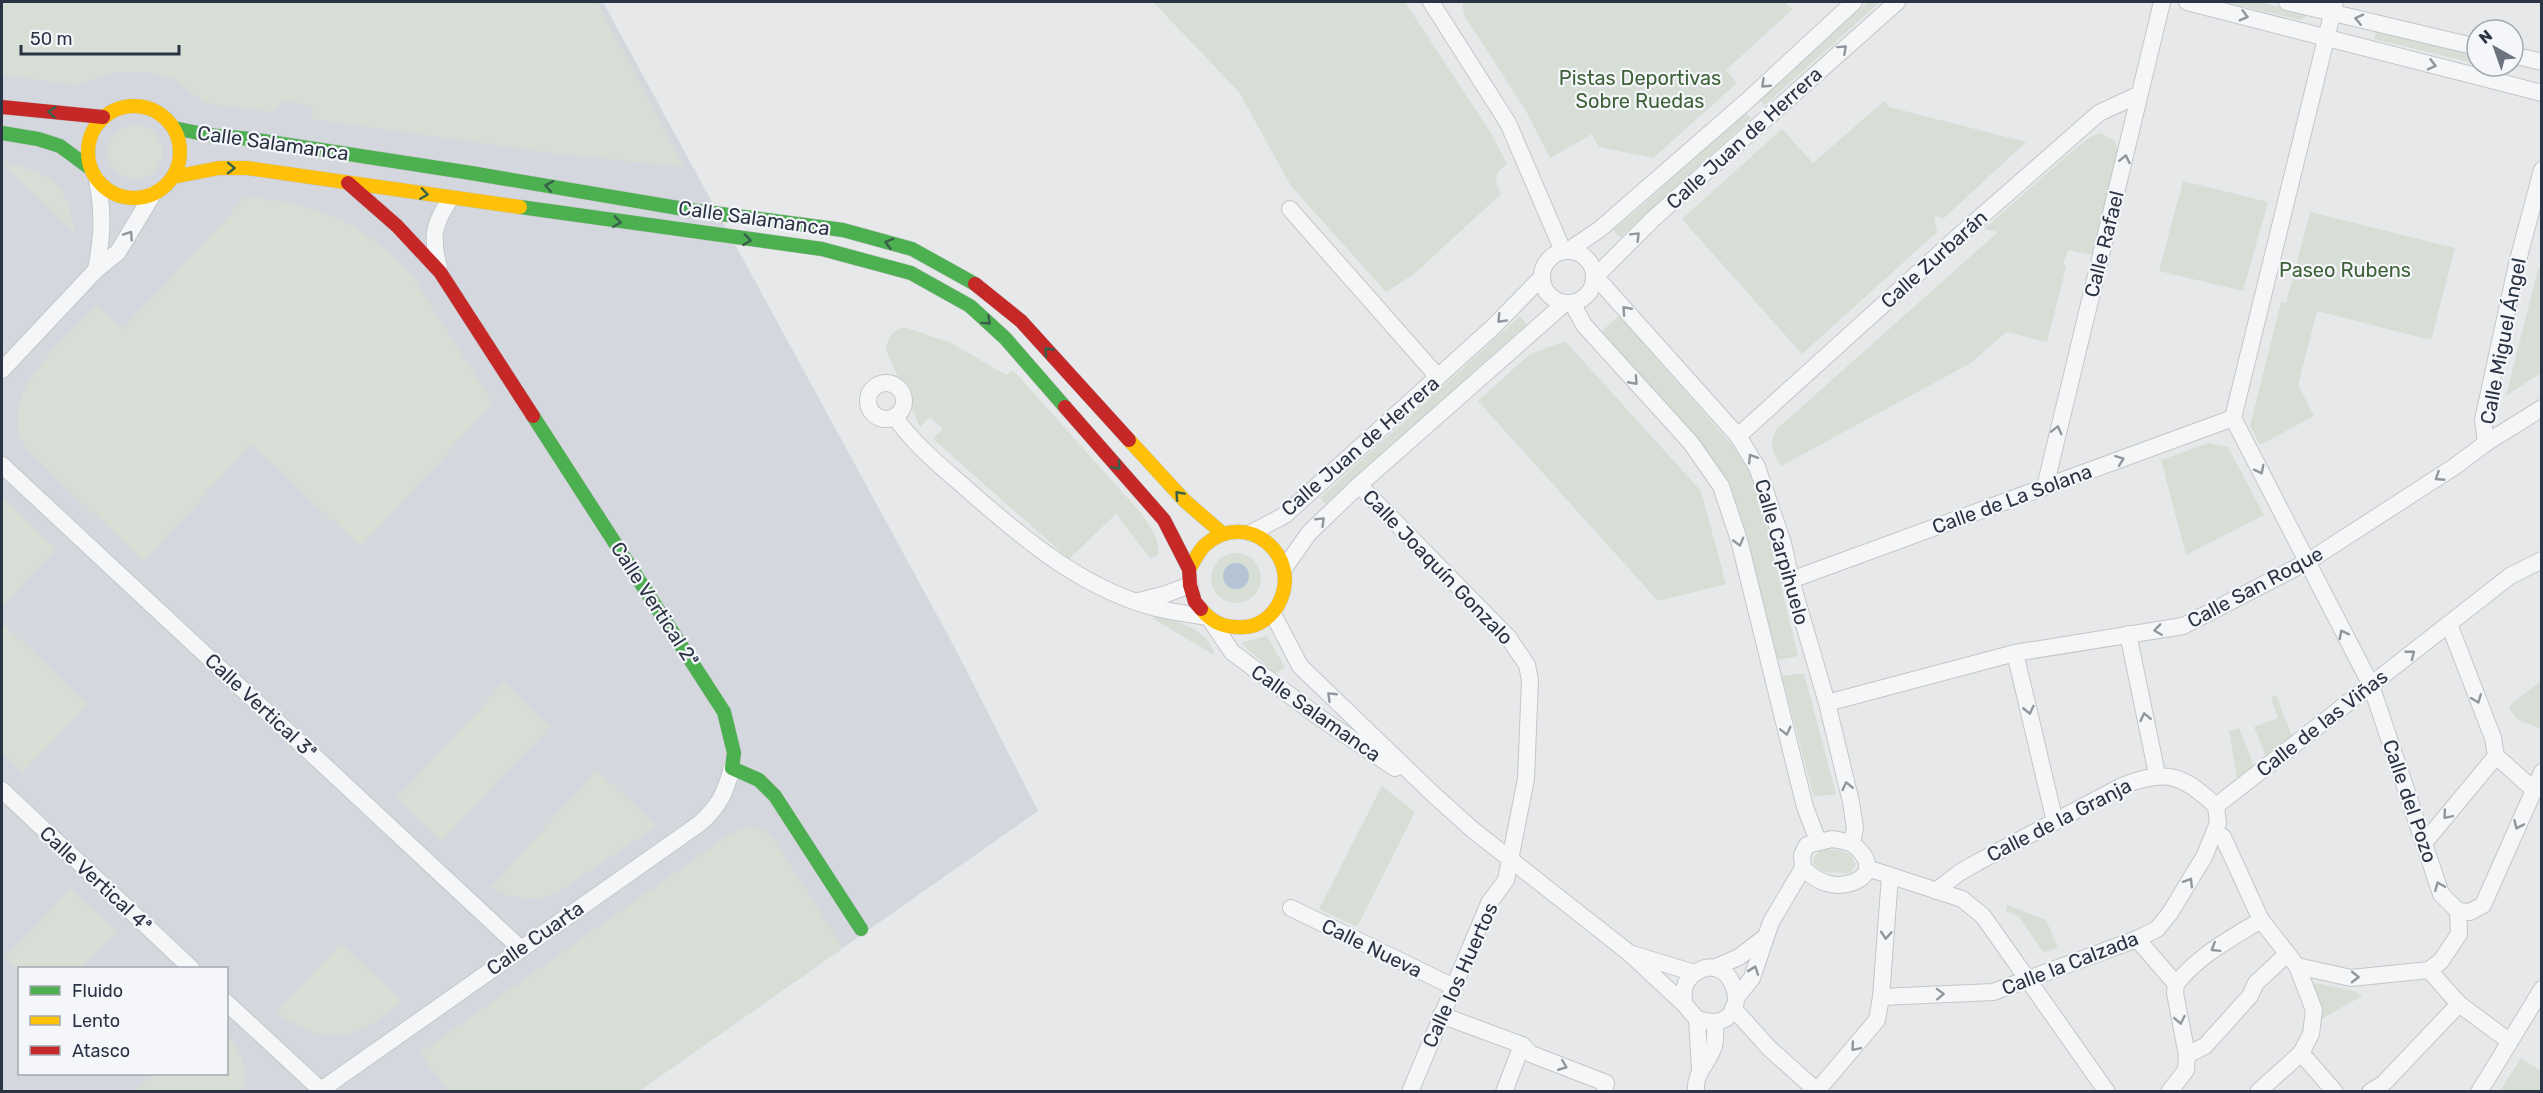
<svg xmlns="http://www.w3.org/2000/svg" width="2543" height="1093" font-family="Rubik,sans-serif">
	<rect width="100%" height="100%" fill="#e6e8ea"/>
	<path fill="#d4d7dd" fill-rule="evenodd" d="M2,2h601l353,648 82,161 -399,280 -637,1zM20,968h206v106h-206z"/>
	<g fill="#d6ded6">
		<path d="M2,2h595l87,165 -124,-13 -248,-35 1,-13 -29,-5 -12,11 -67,-9 -33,-25 -28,-6h-29l-37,13 -76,-10z"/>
		<path d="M1153,2h252l86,131 16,31 -10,9 -1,11 5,10 -87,80 -28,18 -95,-106 -52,-94z"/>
		<path d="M1462,2h322l9,7 -67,61 11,13 -84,75 -55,-11 -6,-13 -42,24 -24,-47 -62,-96z"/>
		<path d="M1868,2h12l-115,103 -6,-5z"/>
		<path d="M2225,2h32l46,10 3,4 -5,4z"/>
		<path d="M2376,31l101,24v9l-103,-25z"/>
		<path d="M1884,101l5,6 137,35 -82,76 -10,-2 3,16 -135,122 -120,-135 100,-90 31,34z"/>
		<path d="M1745,112l6,6 -131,120 -7,-9 21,-16z"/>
		<circle cx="135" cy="152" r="27"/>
		<path d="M2100,133l15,8 3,13 -25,101 -25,-5 -5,14 3,3 -19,75 -41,-10 -35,31 -190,103c-7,-13 -14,-23 -4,-37l221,-197 -14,-3 87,-77 21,-16z"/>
		<path d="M2,163c49,9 66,19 73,71z"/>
		<path d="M2183,181l85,21 -25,89 -84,-20z"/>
		<path d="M246,197l42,5 30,8 36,16 33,24 24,24 82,129 -132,144 -110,-103 -107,118 -109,-105c-4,-5 -11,-12 -14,-18 -21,-49 47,-103 76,-134l26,24z"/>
		<path d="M2310,212l145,36 -24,92 -114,-29 -19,74 16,31 -54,29 -10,-19 31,-124 5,1z"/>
		<path d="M2538,269h4l-1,104 -35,23z"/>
		<path d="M1520,316l7,8 -202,180 -5,-6z"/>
		<path d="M1619,316l113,129 17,26 16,48 33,137 -20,4 -35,-137 -16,-43 -29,-41 -97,-107z"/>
		<path d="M901,328h6l44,15 55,32 7,-5 128,143c8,12 21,28 16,43l-7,2 -34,-44 -47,45 -136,-120 10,-10 -13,-12 -10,10 -34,-77c1,-11 5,-17 15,-22z"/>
		<path d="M1565,341l136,150 25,93 -68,17 -180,-200 52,-47z"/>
		<path d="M2209,443l19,4 36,68 -78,40 -25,-95z"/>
		<path d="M2,496l54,53 -54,58z"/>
		<circle cx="1236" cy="578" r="25"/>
		<path d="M1156,616c20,4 55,15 58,39l-62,-37z"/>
		<path d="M2,623l86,81 -65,69 -21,-20z"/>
		<path d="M1267,636l18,31 -9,7 -35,-31z"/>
		<path d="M1804,673l32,121 -22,3 -32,-121z"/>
		<path d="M2541,681v48l-24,-10 -8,-10 3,-6z"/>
		<path d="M504,683l46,43 -108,115 -46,-43z"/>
		<path d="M2276,695l16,41 -26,21 -12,-30 24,-9 -7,-21z"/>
		<path d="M2239,728l15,38 -17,13 -8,-48z"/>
		<path d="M597,770l59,56 -93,63 -17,8 -15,1 -22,-2 -18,-9z"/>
		<path d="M1382,786l33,26 -58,115 -38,-18z"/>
		<path d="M750,827l15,4 8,7 70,110 -204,143h-191l-28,-38 304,-215 17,-10z"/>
		<path d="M1821,849c15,0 29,0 35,16l-6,8 -27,-1 -9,-8 -1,-5z"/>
		<path d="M70,889l48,42 -36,37h-62l-1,4 -14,-14z"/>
		<path d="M2007,905l39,15 12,28 -15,4 -24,-35 -13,-6z"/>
		<path d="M341,943l62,58c-13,9 -25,21 -39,27 -30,14 -64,6 -87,-17z"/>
		<path d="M2316,983l39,8 7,5 -41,23v-15l-9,-20z"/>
		<path d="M227,1035c15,17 22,34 16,56h-107l18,-17h72z"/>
		<path d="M2521,1058l20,13v20h-41z"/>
	</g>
	<circle fill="#b4c4d5" cx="1236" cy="576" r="13"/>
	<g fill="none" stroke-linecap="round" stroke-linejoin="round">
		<defs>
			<g id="street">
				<path d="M1431,2l77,121 55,128"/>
				<path d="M2187,2l355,91"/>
				<path d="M2287,2l190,45"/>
				<path d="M2513,55l29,7"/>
				<path d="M1290,209l148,168"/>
				<path d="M1569,250l31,-21 148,-129 106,-98"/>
				<circle cx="1568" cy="277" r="26"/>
				<path d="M439,268c-8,-31 -6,-44 12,-70"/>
				<path d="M96,270c6,-33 8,-56 1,-90"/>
				<path d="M1595,277l58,-58 244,-217"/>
				<path d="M1594,280l9,5 135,151 19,31 26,76 8,37 36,123 24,99 4,26 -3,15"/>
				<path d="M1572,303l12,22 107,118 30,43 18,54 66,267 13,34"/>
				<path d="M2,370l94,-100 22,-18 35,-58"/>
				<circle cx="886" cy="401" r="18"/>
				<path d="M895,417c20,29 47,50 74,74 57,50 120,103 196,119 13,3 27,4 41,7"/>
				<path d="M2233,418l138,267 70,209 17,17 12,1 13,-7 59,-133"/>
				<path d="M2233,418l102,-416"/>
				<path d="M1738,436l222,-201 139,-122 39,-18"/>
				<path d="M2486,443l-3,-23 34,-156 25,-94"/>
				<path d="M2,465l518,483"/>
				<path d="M1359,485l149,152 19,28 3,15 -4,99 -20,101 -17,23 -79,189"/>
				<path d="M2045,487l117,-485"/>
				<path d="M1251,533l34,-18 207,-187 50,-51"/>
				<path d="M1285,567l24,-34 50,-48 206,-182"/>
				<path d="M1791,580l442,-162"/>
				<path d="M1139,601l27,-7 24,-9"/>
				<path d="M1273,614l27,52 134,129 39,35 155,122 56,52 13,15c5,1 13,3 18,3 41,-5 15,-76 -21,-48 -11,8 -11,18 -10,30"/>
				<path d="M1211,621l21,31 87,65 76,51"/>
				<path d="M2449,624l44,114 3,18 38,34"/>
				<path d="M2128,634l29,140"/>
				<path d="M2015,653l40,169"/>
				<path d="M1827,703l188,-50 168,-27 124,-64 147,-95 32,-24 56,-35"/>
				<path d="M2,790l189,178"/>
				<path d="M2216,806l294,-230 32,-16"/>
				<path d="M2215,832l8,5 38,83 36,46 17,44 -3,24 -10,19 -43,39"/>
				<path d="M1832,839c6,1 13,2 18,4 4,1 8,6 11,9 21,25 -15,38 -35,31 -10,-3 -16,-8 -23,-15l-1,-13 5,-10z"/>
				<path d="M2424,843l72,-87"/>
				<path d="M1867,868l95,31 21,17 124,176"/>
				<path d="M1936,891l23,-18 19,-11 144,-76c44,-17 60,-12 94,20"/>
				<path d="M1291,908l163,79"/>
				<path d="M2137,939l39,45 -1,9 12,62 -1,15 -17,22"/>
				<path d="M1632,954l63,19"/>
				<path d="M2297,966l54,12 78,-8 12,-9 18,-27 -1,-23"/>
				<path d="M1714,968l25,-11 25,-19"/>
				<path d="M2429,970l30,34 50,37"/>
				<path d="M2176,984c23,-29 54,-45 85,-64"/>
				<path d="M1881,997l112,-5 144,-53 20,-10 13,-16 34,-56 14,-34 -2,-17"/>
				<path d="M1736,998l16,-20 19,-56 32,-54"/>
				<path d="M226,1002l95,88"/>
				<path d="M1733,1008l36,40 49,44"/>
				<path d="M1441,1015l81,30 9,9 75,29 -2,9"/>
				<path d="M1697,1019l3,51"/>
				<path d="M2301,1053l34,39"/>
				<path d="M2187,1055l18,-9 45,-50 6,-13 31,-29"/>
				<path d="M318,1092l381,-268c20,-17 26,-31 33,-56"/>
				<path d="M1504,1092l18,-47"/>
				<path d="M1696,1092c-2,-20 13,-29 18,-46 2,-7 1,-17 1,-24"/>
				<path d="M1816,1092l61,-72 4,-23 9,-121"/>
				<path d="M2370,1092l13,-8 76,-80"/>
				<path d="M2479,1092l63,-103"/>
			</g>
			<g id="fast">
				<path d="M174,128l34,7 43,4 220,34 219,37 153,20 69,19 63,35"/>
				<path d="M2,133l36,6 22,7 31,23"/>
				<path d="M520,207l302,42 89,24 59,33 35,32 60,69"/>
				<path d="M533,416l191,296 10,41 -2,15 27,12 16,16 86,133"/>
			</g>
			<g id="slow">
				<circle cx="134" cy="152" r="46"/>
				<path d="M173,177l46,-9h28l273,39"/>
				<path d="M1129,440l56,61 38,33"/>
				<path d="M1189,569c5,-7 9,-17 15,-23 42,-39 101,10 74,59 -7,12 -19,21 -33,22 -19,1 -32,-3 -44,-18"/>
			</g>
			<g id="jam">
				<path d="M2,107l101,10"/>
				<path d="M348,183l49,43 43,46 93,144"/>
				<path d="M975,284l46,37 108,119"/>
				<path d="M1065,407l99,113 25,49 1,16 5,17 6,7"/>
			</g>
		</defs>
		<use href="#street" stroke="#c4c6c8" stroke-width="18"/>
		<use href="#fast" stroke="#c4c6c8" stroke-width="15"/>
		<use href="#slow" stroke="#c4c6c8" stroke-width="15"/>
		<use href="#jam" stroke="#c4c6c8" stroke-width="15"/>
		<use href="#street" stroke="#f5f6f7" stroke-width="16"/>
		<use href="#fast" stroke="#4caf50" stroke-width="14"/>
		<use href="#slow" stroke="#ffc107" stroke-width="14"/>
		<use href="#jam" stroke="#c62828" stroke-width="14"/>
	</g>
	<defs><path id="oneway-chevron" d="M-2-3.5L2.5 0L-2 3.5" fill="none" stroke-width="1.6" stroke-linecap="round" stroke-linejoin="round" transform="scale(1.5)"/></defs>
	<g stroke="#90959e">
		<use href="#oneway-chevron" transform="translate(2244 16) rotate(15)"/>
		<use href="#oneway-chevron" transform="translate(2359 19) rotate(-167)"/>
		<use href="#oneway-chevron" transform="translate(1843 49) rotate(-42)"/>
		<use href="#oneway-chevron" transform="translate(2432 65) rotate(15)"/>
		<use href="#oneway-chevron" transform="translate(1765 84) rotate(137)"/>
		<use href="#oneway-chevron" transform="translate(2125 159) rotate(-78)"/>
		<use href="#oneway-chevron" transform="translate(129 235) rotate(-56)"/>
		<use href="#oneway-chevron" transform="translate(1636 236) rotate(-45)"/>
		<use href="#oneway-chevron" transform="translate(1626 310) rotate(-132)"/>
		<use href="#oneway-chevron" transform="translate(1501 319) rotate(134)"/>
		<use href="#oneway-chevron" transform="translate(1634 381) rotate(48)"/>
		<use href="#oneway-chevron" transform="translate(2057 430) rotate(-76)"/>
		<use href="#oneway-chevron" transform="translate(1752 458) rotate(-122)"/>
		<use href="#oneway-chevron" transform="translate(2120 460) rotate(-20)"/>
		<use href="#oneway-chevron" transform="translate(2260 470) rotate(63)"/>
		<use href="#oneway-chevron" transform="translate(2439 477) rotate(147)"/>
		<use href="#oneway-chevron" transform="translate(1321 521) rotate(-44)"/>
		<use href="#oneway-chevron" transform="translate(1739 542) rotate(74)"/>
		<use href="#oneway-chevron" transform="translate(2158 630) rotate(172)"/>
		<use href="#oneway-chevron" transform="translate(2343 634) rotate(-117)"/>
		<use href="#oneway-chevron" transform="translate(2411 654) rotate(-38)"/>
		<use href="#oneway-chevron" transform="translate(1331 696) rotate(-136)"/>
		<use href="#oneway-chevron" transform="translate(2477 699) rotate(69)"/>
		<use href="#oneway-chevron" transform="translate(2029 710) rotate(77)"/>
		<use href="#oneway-chevron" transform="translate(2145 717) rotate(-102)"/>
		<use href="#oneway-chevron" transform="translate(1786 731) rotate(76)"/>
		<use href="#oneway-chevron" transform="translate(1847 786) rotate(-103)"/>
		<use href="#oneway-chevron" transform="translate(2447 815) rotate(130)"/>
		<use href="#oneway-chevron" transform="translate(2518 825) rotate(114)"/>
		<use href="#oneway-chevron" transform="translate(2189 882) rotate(-58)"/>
		<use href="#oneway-chevron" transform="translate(2439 886) rotate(-112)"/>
		<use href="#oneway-chevron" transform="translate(1886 935) rotate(94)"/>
		<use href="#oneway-chevron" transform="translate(2215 948) rotate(148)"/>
		<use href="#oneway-chevron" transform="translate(1754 970) rotate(-71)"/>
		<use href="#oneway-chevron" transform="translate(2355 977) rotate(1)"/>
		<use href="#oneway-chevron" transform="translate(1940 994) rotate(-2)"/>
		<use href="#oneway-chevron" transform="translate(2180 1020) rotate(79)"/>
		<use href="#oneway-chevron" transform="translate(1855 1047) rotate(130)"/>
		<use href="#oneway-chevron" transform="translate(1563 1066) rotate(22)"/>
	</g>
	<g stroke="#375f49">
		<use href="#oneway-chevron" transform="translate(52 112) rotate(-175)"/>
		<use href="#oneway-chevron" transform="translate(231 168) rotate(1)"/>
		<use href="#oneway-chevron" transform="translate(549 186) rotate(-170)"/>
		<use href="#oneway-chevron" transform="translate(424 194) rotate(8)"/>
		<use href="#oneway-chevron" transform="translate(617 222) rotate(8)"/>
		<use href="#oneway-chevron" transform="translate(747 240) rotate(7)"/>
		<use href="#oneway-chevron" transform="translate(889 243) rotate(-165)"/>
		<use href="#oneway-chevron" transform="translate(987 321) rotate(42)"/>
		<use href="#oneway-chevron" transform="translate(1048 351) rotate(-132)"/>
		<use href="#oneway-chevron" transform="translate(1117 466) rotate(49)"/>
		<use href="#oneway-chevron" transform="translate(1179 495) rotate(-133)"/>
	</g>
	<g text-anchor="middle" stroke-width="4.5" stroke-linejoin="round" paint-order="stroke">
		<g font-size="20" fill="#3f6138" stroke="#f4f6f9">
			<text x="1640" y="85">Pistas Deportivas<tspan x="1640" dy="23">Sobre Ruedas</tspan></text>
			<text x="2345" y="277">Paseo Rubens</text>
		</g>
		<g font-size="20" fill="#2b3445" stroke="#f4f6f9">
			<text transform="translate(1744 138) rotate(-42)" y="7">Calle Juan de Herrera</text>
			<text transform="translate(273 143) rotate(8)" y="7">Calle Salamanca</text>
			<text transform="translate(754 218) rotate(8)" y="7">Calle Salamanca</text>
			<text transform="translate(2104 244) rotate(-76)" y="7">Calle Rafael</text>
			<text transform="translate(1934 259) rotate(-42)" y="7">Calle Zurbarán</text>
			<text transform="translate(2503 341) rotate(-79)" y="7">Calle Miguel Ángel</text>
			<text transform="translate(1360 446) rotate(-41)" y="7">Calle Juan de Herrera</text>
			<text transform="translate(2012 499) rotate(-20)" y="7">Calle de La Solana</text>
			<text transform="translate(1782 552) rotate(74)" y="7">Calle Carpihuelo</text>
			<text transform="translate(1438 567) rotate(46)" y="7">Calle Joaquín Gonzalo</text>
			<text transform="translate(2255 587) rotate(-28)" y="7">Calle San Roque</text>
			<text transform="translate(655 604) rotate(57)" y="7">Calle Vertical 2ª</text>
			<text transform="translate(261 706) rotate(43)" y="7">Calle Vertical 3ª</text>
			<text transform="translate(1316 713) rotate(35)" y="7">Calle Salamanca</text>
			<text transform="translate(2322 723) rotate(-38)" y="7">Calle de las Viñas</text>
			<text transform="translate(2410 801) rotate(71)" y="7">Calle del Pozo</text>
			<text transform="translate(2059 820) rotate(-27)" y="7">Calle de la Granja</text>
			<text transform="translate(96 879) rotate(43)" y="7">Calle Vertical 4ª</text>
			<text transform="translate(535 938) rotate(-35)" y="7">Calle Cuarta</text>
			<text transform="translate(1372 948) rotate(26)" y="7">Calle Nueva</text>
			<text transform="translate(2070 963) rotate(-21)" y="7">Calle la Calzada</text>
			<text transform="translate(1460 975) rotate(-66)" y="7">Calle los Huertos</text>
		</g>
	</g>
	<rect width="2543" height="1093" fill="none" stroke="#2b3445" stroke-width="6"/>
	<rect x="18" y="967" width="210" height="108" fill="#f4f6f9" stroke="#a4a8b1" stroke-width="1.5"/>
	<rect x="30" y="986" width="30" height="9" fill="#4caf50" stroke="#a4a8b1" stroke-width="1.5"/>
	<text x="72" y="997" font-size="18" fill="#2b3445">Fluido</text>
	<rect x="30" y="1016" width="30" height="9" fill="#ffc107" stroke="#a4a8b1" stroke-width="1.5"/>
	<text x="72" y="1027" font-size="18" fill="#2b3445">Lento</text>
	<rect x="30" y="1046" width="30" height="9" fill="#c62828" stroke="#a4a8b1" stroke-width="1.5"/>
	<text x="72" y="1057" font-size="18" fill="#2b3445">Atasco</text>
	<g transform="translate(2495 48) rotate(320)"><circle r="28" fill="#f4f6f9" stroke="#a4a8b1" stroke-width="1.5"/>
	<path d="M0-4.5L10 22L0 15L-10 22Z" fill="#6c737f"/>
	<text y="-9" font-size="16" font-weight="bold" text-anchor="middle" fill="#2b3445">N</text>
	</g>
	<path d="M21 45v9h158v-9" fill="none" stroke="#2b3445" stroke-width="3"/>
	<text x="30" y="45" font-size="18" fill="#2b3445" stroke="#f4f6f9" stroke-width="4.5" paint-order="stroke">50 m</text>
</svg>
